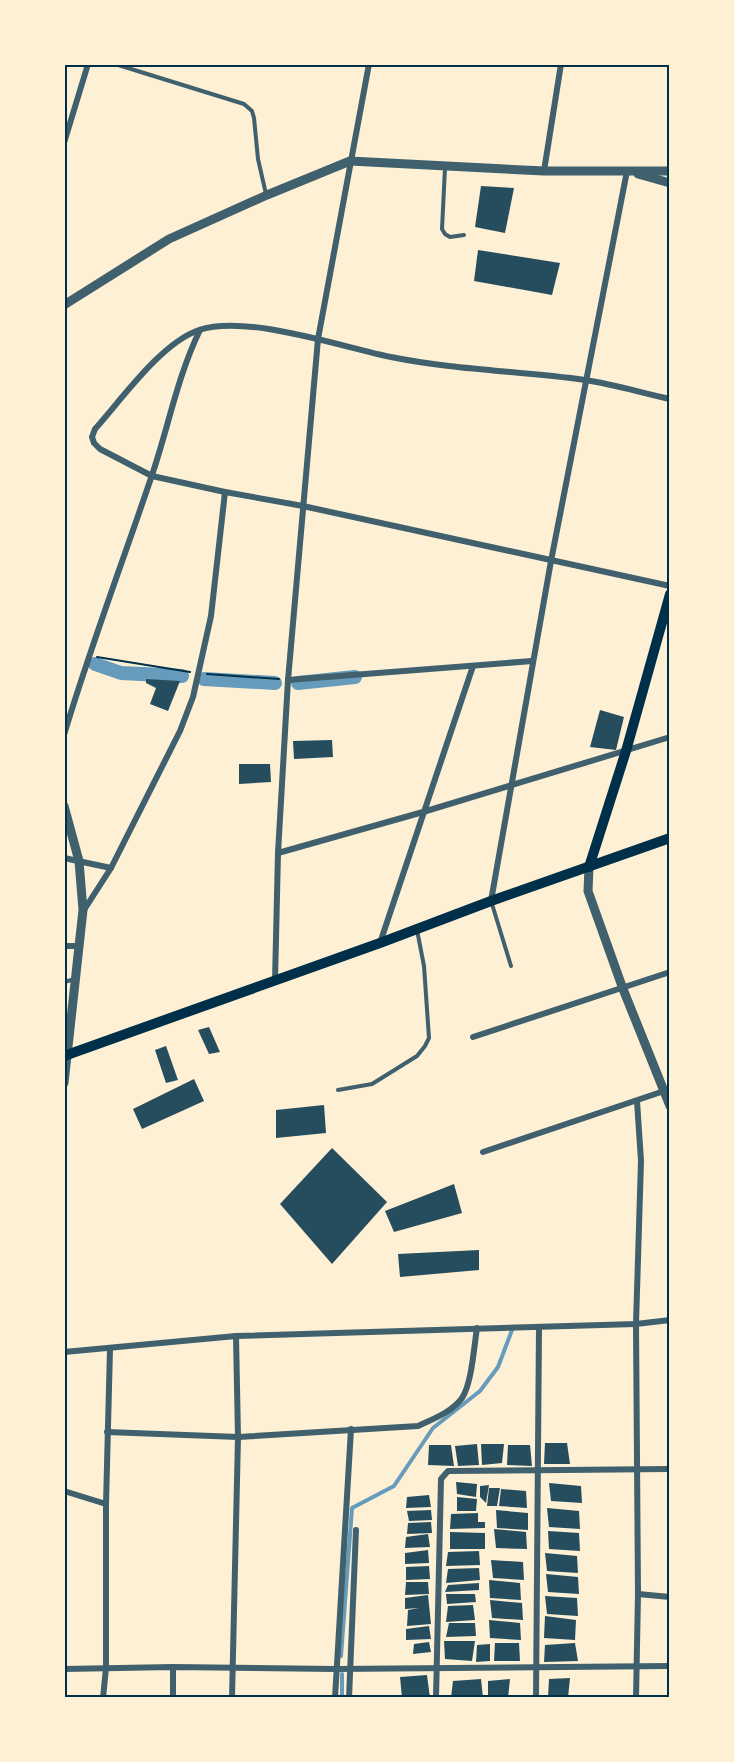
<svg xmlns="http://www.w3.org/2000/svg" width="734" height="1762" font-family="'Roboto Condensed',sans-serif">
	<rect width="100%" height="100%" fill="#fdf0d5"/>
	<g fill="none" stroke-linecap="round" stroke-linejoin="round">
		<g stroke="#669bbc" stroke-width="4">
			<path d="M341,1656l11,-148 42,-22 39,-58 47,-37 18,-24 14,-37"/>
			<path d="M342,1698v-24"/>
		</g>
		<g stroke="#669bbc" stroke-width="14">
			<path d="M95,664l26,9 61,3"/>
			<path d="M204,679l71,4"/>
			<path d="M298,683l57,-6"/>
		</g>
	</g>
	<g fill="#264d5e">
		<path d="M481,186l33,2 -9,45 -30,-6z"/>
		<path d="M478,250l82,13 -8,32 -78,-14z"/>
		<path d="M146,679l34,2 -12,30 -18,-7 6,-16 -10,-5z"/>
		<path d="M600,710l24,7 -8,33 -26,-3z"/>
		<path d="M332,740l1,17 -39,2 -1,-18z"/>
		<path d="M239,764h31l1,18 -32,2z"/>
		<path d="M209,1027l11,25 -11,2 -11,-24z"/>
		<path d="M166,1046l12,34 -12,3 -11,-33z"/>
		<path d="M194,1079l10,22 -62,28 -9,-20z"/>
		<path d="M324,1105l2,28 -50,5v-28z"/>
		<path d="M332,1148l55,54 -55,62 -52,-60z"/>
		<path d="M454,1184l8,29 -68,19 -9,-21z"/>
		<path d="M479,1250v20l-79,7 -2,-23z"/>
		<path d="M545,1443h22l3,21h-26z"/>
		<path d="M477,1444l2,21 -21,1 -3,-20z"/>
		<path d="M481,1444h23l-2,19 -20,2z"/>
		<path d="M429,1445h22l3,21 -26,-1z"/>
		<path d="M508,1445h22l2,21 -25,-1z"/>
		<path d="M456,1482l21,2 -1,13 -19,-3z"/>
		<path d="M549,1483l32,3 1,17 -31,-2z"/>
		<path d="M489,1485l-3,18 -6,-6v-11z"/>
		<path d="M489,1488h11l-3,18h-10z"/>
		<path d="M501,1489l25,2 1,17 -28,-2z"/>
		<path d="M429,1495l2,12 -25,1 1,-11z"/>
		<path d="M457,1497l20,2 -1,12h-19z"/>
		<path d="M547,1508l32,3 1,18 -31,-2z"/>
		<path d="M431,1510l1,10 -23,1 -2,-10z"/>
		<path d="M496,1510l32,3v17l-31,-2z"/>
		<path d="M478,1513v9h7v6l-35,1 1,-15z"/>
		<path d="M431,1522l1,11 -25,1 1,-11z"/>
		<path d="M494,1529l32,3 1,17 -31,-1z"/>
		<path d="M548,1531l31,2 1,18 -31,-2z"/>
		<path d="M450,1532l35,1v16h-35z"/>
		<path d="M428,1534l2,13 -25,1 1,-11z"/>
		<path d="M428,1550l1,13 -24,1v-11z"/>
		<path d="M479,1551l1,14 -34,1 2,-14z"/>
		<path d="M545,1553l32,3 1,17 -31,-2z"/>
		<path d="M491,1560l32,2 1,18 -31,-2z"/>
		<path d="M429,1566l1,13 -24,1v-13z"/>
		<path d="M479,1568l1,12 -34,3 2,-14z"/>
		<path d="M546,1574l32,3 1,17 -31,-2z"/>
		<path d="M489,1580l31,3 1,17 -31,-2z"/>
		<path d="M406,1582h22l1,12 -24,1z"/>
		<path d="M479,1583v7l-34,2 3,-7z"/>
		<path d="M446,1594h29l1,8 -29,2z"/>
		<path d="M428,1595l3,29 -24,2 1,-16 11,-2 -14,1v-11z"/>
		<path d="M545,1596l32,2 1,18 -31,-2z"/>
		<path d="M490,1600l32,3 1,17 -31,-2z"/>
		<path d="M473,1605l2,15 -29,2 2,-16z"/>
		<path d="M545,1616l31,4 -1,20 -31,-2z"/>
		<path d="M489,1620l31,3 1,17 -31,-2z"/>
		<path d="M449,1623h26l1,13 -30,1z"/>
		<path d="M429,1626l2,13 -25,1v-11z"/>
		<path d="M444,1641h31l-3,20 -27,-2z"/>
		<path d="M429,1642l2,10 -18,2 1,-10z"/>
		<path d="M495,1643h24l1,18h-26z"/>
		<path d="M575,1643l3,18 -34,1 1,-17z"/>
		<path d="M490,1644v17l-14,1 1,-17z"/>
		<path d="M427,1675l3,23h-28l-2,-21z"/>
		<path d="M570,1678l-2,20h-20l1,-19z"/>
		<path d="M481,1679l2,19h-32l2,-17z"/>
		<path d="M510,1679l-2,19h-20v-17z"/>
	</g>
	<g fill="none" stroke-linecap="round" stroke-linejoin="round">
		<g stroke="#003049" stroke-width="2">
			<path d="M97,657l93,15"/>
			<path d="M207,674l72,5"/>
		</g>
		<g stroke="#3f606c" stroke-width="4">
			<path d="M115,64l129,40 8,7 2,7 4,41 8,35"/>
			<path d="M445,168l-3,61 3,5 5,3 14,-2"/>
			<path d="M492,904l19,62"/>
			<path d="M64,982l11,-3"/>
			<path d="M338,1090l34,-6 45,-28 8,-10 4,-8 -5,-72 -7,-36"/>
		</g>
		<g stroke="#3f606c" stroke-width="6">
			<path d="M64,143l24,-79"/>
			<path d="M544,171l17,-107"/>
			<path d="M670,399c-28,-6 -57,-15 -85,-19 -64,-9 -130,-10 -194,-23 -50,-10 -144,-43 -192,-27 -38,13 -77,69 -104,99l-3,8 2,6 6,6 52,27 73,16 78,14 367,80"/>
			<path d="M288,680l244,-19"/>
			<path d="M64,735c26,-87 58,-171 87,-257 17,-49 26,-101 49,-148"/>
			<path d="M278,853l145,-41 247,-75"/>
			<path d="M64,858l47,10"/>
			<path d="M491,901l60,-340 76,-390"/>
			<path d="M84,910l27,-42 69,-137 13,-34 18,-81 14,-124"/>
			<path d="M380,943l93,-277"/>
			<path d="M64,946h15"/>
			<path d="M275,981l3,-128 10,-173 30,-341 51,-275"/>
			<path d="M473,1037l197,-65"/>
			<path d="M483,1152l187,-63"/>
			<path d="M64,1352l172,-16 400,-12 34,-4"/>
			<path d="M107,1432l131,5 180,-11c15,-7 34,-14 44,-28 10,-15 12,-52 15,-70"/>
			<path d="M64,1491l42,13"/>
			<path d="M638,1594l32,3"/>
			<path d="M64,1669l109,-2 162,2 335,-3"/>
			<path d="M103,1698l3,-30v-164l4,-155"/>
			<path d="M173,1698v-31"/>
			<path d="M232,1698l6,-261 -2,-101"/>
			<path d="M335,1698l16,-269"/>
			<path d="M349,1698l7,-168"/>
			<path d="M436,1698l5,-219 7,-8 222,-2"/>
			<path d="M536,1698l3,-371"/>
			<path d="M636,1698l2,-104 -2,-270 5,-163 -4,-60"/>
		</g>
		<g stroke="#3f606c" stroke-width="9">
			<path d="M638,174l32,9"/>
			<path d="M64,305l105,-66 98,-44 83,-34 194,10h126"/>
			<path d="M64,806l15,55 4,49 -19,173"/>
			<path d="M589,867l-1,24 35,98 47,117"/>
		</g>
		<g stroke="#003049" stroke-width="10">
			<path d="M589,867l37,-116 44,-157"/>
			<path d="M64,1056l316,-113 111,-42 179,-63"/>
		</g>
	</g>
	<rect width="734" height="1762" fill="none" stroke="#fdf0d5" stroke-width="132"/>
	<rect x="66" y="66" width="602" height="1630" fill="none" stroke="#003049" stroke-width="2"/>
</svg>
